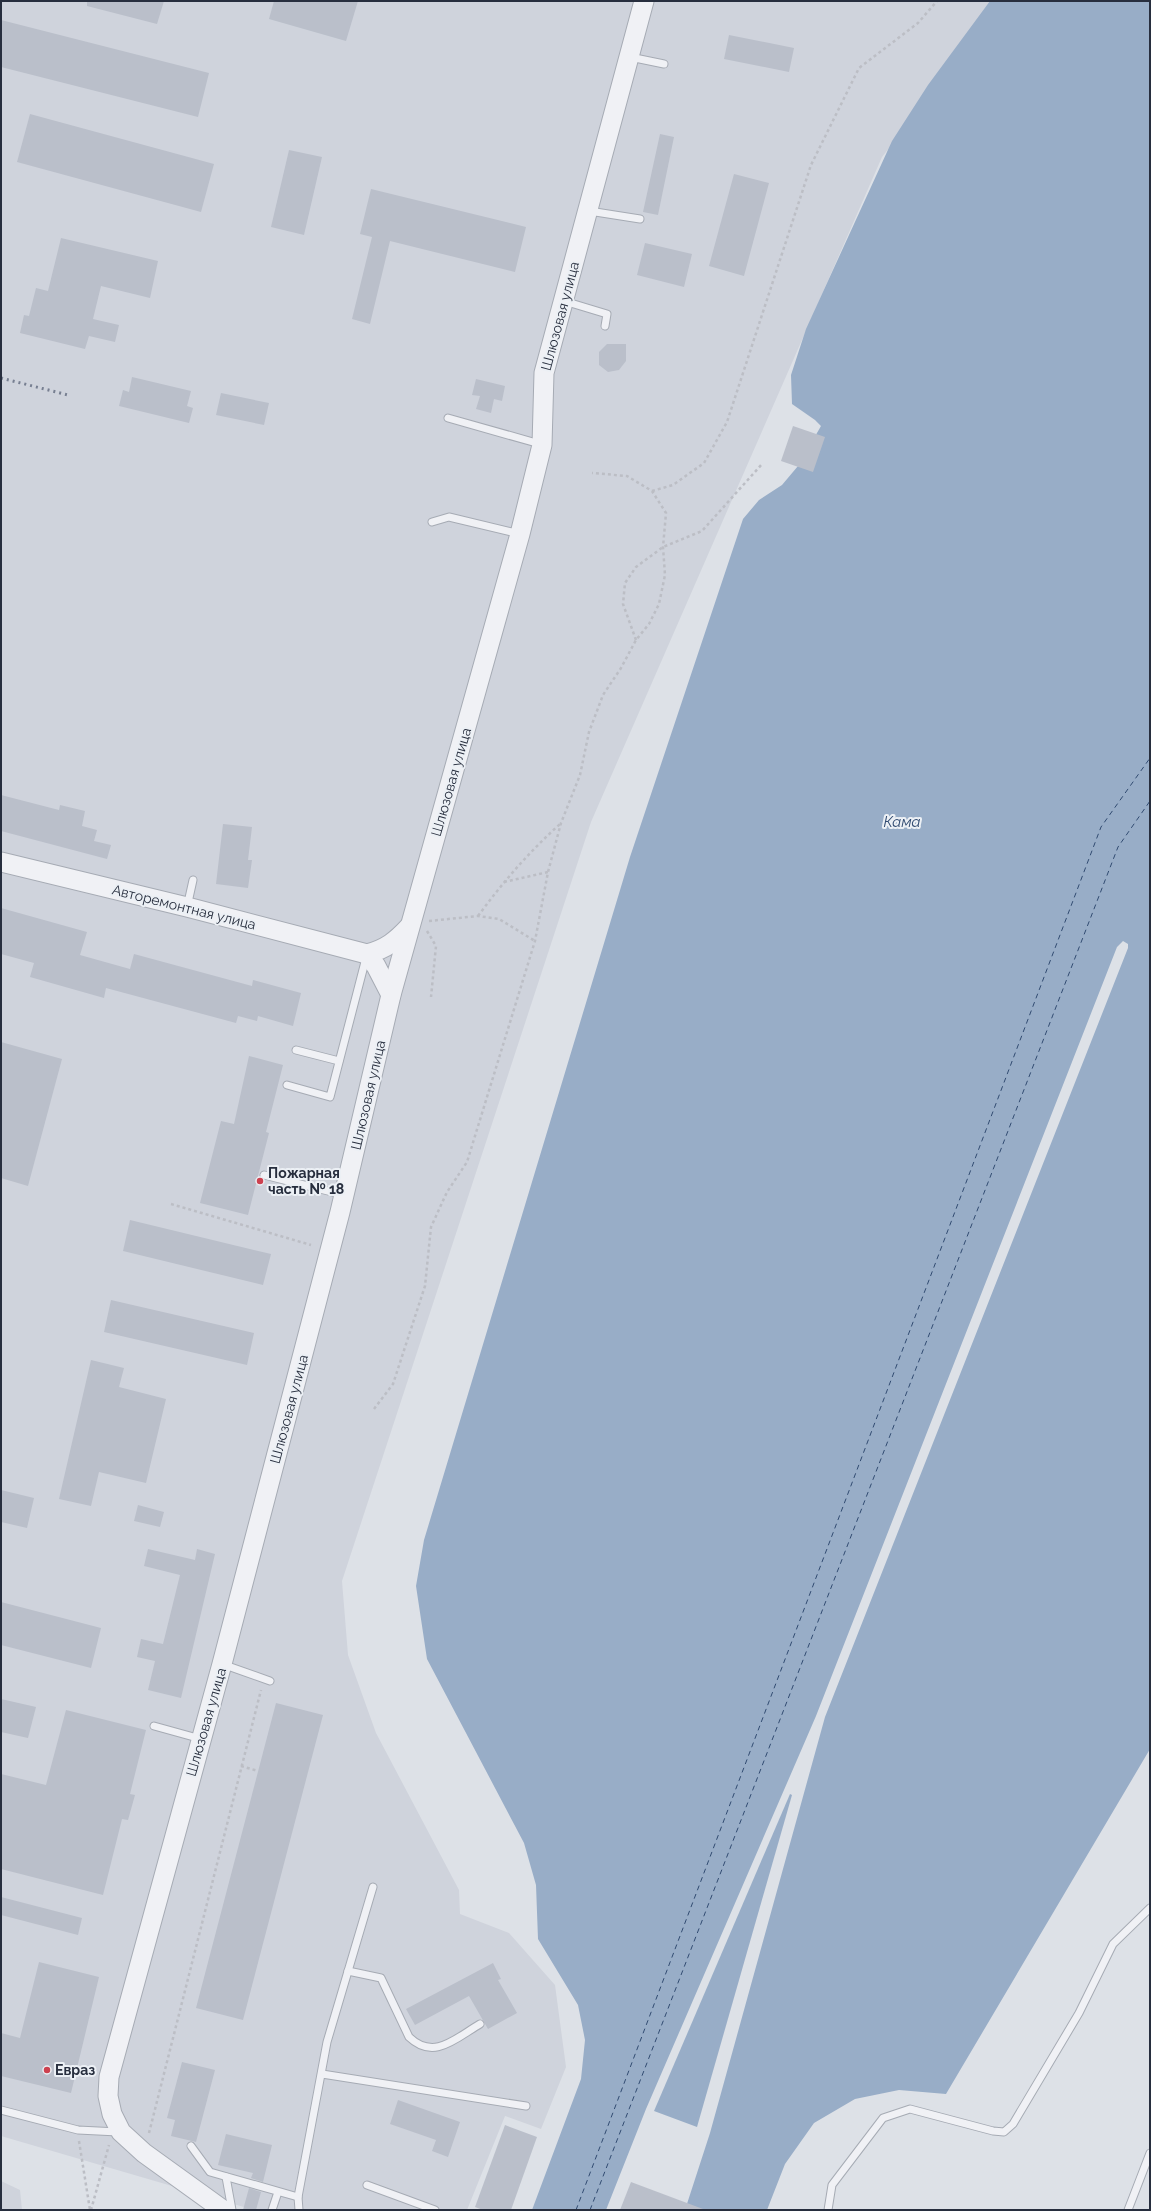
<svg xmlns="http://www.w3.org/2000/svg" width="1151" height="2211" font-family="Raleway,sans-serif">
	<rect width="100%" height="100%" fill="#dde1e7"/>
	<g fill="#cfd3dc">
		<path d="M1,1h1005l-124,156 -291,665 -249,759 6,74 28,78 83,157 1,24 49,19 46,52 11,82 -25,62 -36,-13 -38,94h-213l-253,-74z"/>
		<path d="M1,2181l19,9 2,20h-21z"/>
	</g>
	<g fill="#98adc7">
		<path d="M990,1h160v1748l-204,345 -47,-4 -44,9 -41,24 -29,41 -18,46h-82l25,-77 115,-416 303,-769v-4l-5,-3 -6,6 -301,769 -170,393 -40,101h-74l49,-131 4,-39 -7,-35 -40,-66 -2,-54 -12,-42 -97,-184 -11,-73 8,-46 206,-683 113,-338 16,-19 23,-15 16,-19 23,-40 -6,-6 -23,-16 -1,-29 15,-46 86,-188 36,-56z"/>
		<path d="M790,1794l2,1 -95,332 -43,-16z"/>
	</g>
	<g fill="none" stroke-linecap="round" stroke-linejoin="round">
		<g stroke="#314b71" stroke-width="1" stroke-dasharray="5 4" stroke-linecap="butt">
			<path d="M576,2210l525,-1383 49,-69"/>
			<path d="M590,2210l528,-1363 32,-46"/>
		</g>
	</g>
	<g fill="#babfca">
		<path d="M87,1h77l-7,23 -70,-18z"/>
		<path d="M274,1h84l-12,40 -77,-22z"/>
		<path d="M1,20l208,53 -11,44 -197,-50z"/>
		<path d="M729,35l65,13 -5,24 -65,-13z"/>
		<path d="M30,114l184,50 -13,48 -184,-50z"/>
		<path d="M660,134l14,3 -16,78 -15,-3z"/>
		<path d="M289,150l33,7 -18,78 -33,-8z"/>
		<path d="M734,174l35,9 -25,93 -35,-10z"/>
		<path d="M371,189l155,38 -11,45 -125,-31 -20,83 -18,-5 20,-82 -12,-3z"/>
		<path d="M61,238l97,23 -8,37 -49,-12 -8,33 26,6 -4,17 -26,-6 -4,13 -65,-16 4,-18 5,1 7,-28 12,3z"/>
		<path d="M645,243l47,11 -8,33 -47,-12z"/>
		<path d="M607,344h19v17l-7,9 -11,2 -9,-7v-13z"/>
		<path d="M132,377l59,14 -4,15 6,2 -4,15 -70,-17 4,-16 6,2z"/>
		<path d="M476,379l29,7 -3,15 -8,-2 -3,14 -15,-4 4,-13 -8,-1z"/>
		<path d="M221,393l48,10 -5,22 -48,-10z"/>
		<path d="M793,426l32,11 -12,35 -32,-11z"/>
		<path d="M1,795l58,15 1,-5 25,6 -3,15 15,4 -3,11 17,4 -4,14 -106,-28z"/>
		<path d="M223,824l29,3 -4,33h4l-4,28 -32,-4z"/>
		<path d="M1,908l86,24 -7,23 50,14 4,-15 118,32 1,-6 48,13 -8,33 -35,-10 -1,5 -19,-5 -2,7 -130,-35 -2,10 -74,-21 4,-14 -33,-9z"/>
		<path d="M1,1042l61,17 -34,127 -27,-8z"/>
		<path d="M249,1056l34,9 -17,67 3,1 -21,82 -48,-12 21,-82 13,3z"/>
		<path d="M130,1220l141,34 -8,31 -140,-34z"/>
		<path d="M111,1300l143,33 -7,32 -143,-33z"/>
		<path d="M91,1360l33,8 -5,19 47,12 -20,84 -47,-11 -8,34 -32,-7z"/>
		<path d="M1,1490l33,8 -7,30 -26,-6z"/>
		<path d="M138,1505l26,7 -4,15 -26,-6z"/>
		<path d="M148,1549l47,11 2,-11 18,5 -34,144 -33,-8 7,-29 -18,-4 4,-18 22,5 17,-69 -36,-9z"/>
		<path d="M1,1602l100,26 -10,40 -90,-23z"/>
		<path d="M1,1699l35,8 -8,31 -27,-6z"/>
		<path d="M276,1703l47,12 -80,305 -47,-12z"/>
		<path d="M66,1710l80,20 -16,64 5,1 -7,25 -6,-1 -19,76 -102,-26v-95l45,11z"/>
		<path d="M1,1897l81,21 -4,17 -77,-20z"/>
		<path d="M39,1962l60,15 -28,116 -70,-17v-43l19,5z"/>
		<path d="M493,1963l8,16 -3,1 19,33 -29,16 -19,-33 -54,29 -9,-16z"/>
		<path d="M182,2062l33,8 -19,72 -25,-6 4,-16 -8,-2z"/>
		<path d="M398,2100l62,22 -12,35 -16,-6 4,-11 -46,-16z"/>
		<path d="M505,2125l32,12 -26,73h-28l-8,-3z"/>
		<path d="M226,2134l46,11 -9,37 -12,-4 2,-5 -35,-8z"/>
		<path d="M631,2182l72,27 -1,1h-82z"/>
		<path d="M249,2188l12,4 -5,18h-13z"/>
	</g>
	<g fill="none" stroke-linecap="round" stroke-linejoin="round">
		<defs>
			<g id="service">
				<path d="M630,57l34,7"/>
				<path d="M589,211l51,8"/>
				<path d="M564,301l43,13 -2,12"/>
				<path d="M448,418l92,26"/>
				<path d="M432,522l17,-5 71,17"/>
				<path d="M187,907l6,-27"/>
				<path d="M296,1050l43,11"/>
				<path d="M287,1085l43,12 36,-139"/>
				<path d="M264,1175l80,20"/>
				<path d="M222,1664l48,17"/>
				<path d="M154,1726l47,13"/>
				<path d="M348,1971l33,7 28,59c25,24 47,1 71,-13"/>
				<path d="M322,2074l204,32"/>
				<path d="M1,2110l77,20 40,2"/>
				<path d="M191,2146l19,26 88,25"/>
				<path d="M226,2177l6,33"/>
				<path d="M367,2185l68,25"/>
				<path d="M272,2210l6,-18"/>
				<path d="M299,2210l-1,-13 29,-155 46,-155"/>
				<path d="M828,2210l4,-25 51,-67 27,-9 83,22 11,1 9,-8 66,-111 34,-69 37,-36"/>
				<path d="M1128,2210l22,-57"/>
			</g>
			<g id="tertiary">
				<path d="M1,862l186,45 180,47c19,-5 29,-13 42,-27"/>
				<path d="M367,954l9,12 15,29"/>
				<path d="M223,2210l-79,-57 -23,-21 -9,-18 -4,-18 1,-19 113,-413 118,-452 51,-217 129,-461 22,-89 2,-72 100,-372"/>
			</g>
		</defs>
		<use href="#service" stroke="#a6abb4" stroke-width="9"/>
		<use href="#tertiary" stroke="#a6abb4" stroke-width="21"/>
		<g stroke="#bcbec5" stroke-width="2.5" stroke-dasharray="3 3" stroke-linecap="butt">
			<path d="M652,491l21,-6 31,-22 23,-41 84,-257 48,-97 59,-45 19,-22"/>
			<path d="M636,640l-13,-36 2,-21 11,-16 27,-20 39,-16 60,-67"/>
			<path d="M504,882l44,-10"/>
			<path d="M478,916c25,-34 51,-64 82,-92"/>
			<path d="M429,921l49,-5 21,3 36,22"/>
			<path d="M427,931l9,15 -5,51"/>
			<path d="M171,1204l140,41"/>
			<path d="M374,1409l19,-25 32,-98 6,-59 16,-35 20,-30 68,-221 13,-69 13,-49 19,-48 9,-43 14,-37 18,-27 15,-28 13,-16 10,-20 6,-29 -2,-28 3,-34 -14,-22 -25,-15 -35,-3"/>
			<path d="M241,1766l17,5"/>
			<path d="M149,2133l112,-443"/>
			<path d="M79,2141l11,69"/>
			<path d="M91,2210l18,-65"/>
		</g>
		<use href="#service" stroke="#f0f1f5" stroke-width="7"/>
		<use href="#tertiary" stroke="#f0f1f5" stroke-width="19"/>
		<path stroke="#777f91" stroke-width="3" stroke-dasharray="2 4" stroke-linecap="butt" d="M1,378l67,17"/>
	</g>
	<g fill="#cd414f" stroke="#ecf0f5" stroke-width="1.5">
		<circle cx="260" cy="1181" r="4"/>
		<circle cx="47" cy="2070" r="4"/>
	</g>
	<g text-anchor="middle" stroke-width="4" stroke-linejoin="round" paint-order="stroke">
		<g font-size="14" fill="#272e3e" stroke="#ecf0f5">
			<text transform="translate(560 316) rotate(-75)" y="5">Шлюзовая улица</text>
			<text transform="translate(451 782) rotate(-74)" y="5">Шлюзовая улица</text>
			<text transform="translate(184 907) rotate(14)" y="5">Авторемонтная улица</text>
			<text transform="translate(368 1095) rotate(-77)" y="5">Шлюзовая улица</text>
			<text transform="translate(289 1409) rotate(-75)" y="5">Шлюзовая улица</text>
			<text transform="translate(206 1722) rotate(-74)" y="5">Шлюзовая улица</text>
		</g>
		<g font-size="14" font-weight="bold" fill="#272e3e" stroke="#ecf0f5" text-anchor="start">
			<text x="268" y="1178">Пожарная<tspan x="268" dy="16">часть № 18</tspan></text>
			<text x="55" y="2075">Евраз</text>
		</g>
		<g font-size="15" font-style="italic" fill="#314b71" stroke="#ecf0f5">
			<text x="902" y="827">Кама</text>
		</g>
	</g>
	<rect width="1151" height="2211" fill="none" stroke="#272e3e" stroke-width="4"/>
</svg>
